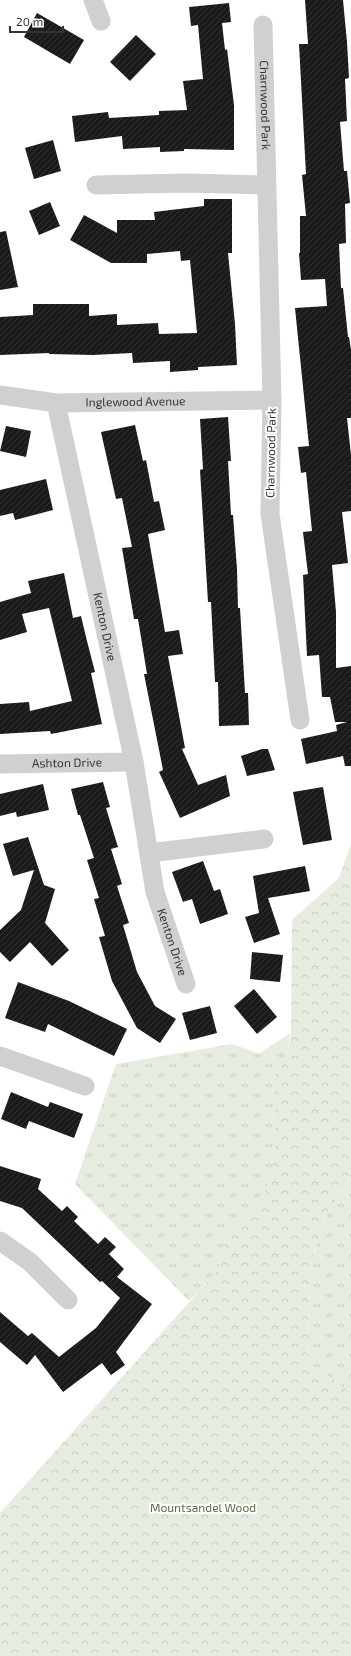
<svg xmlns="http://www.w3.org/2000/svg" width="351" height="1656" font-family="'Exo 2',sans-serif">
	<defs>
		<pattern id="grass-tufts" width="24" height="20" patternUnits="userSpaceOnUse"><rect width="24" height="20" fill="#e6ecdf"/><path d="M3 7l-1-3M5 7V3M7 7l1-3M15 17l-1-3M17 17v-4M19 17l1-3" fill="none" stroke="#c6cbc0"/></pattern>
		<pattern id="forest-crowns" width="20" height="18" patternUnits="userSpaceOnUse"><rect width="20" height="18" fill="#e6ecdf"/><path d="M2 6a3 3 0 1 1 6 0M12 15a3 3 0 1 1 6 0" fill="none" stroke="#c6cbc0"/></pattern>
		<pattern id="building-hatch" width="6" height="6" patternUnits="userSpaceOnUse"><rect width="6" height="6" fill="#1a1a1a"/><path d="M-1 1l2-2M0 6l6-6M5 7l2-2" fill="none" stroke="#333"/></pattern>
	</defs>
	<rect width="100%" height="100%" fill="#fff"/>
	<g fill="url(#grass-tufts)">
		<path d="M290,1033l-3,22 -14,24 3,64 -5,33 -7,17 -13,18 -26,29 -7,30 -29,31 -114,-117 41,-120 117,-20 26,10z"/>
		<path d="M351,1174v216l-3,1 -18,-14 -23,-13 4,-103 16,-48z"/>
	</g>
	<path fill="url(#forest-crowns)" d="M351,844v330l-24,39 -16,48 -4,103 23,13 18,14 3,-1v266h-351v-143l218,-243 7,-30 26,-29 13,-18 7,-17 5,-33 -3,-64 14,-24 4,-22 1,-113 47,-42z"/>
	<g fill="url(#building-hatch)">
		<path d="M305,0h38l4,42 2,36 -4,1 2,42 -7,1 4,49h3l3,32 -5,1 1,39 -7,1 2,44h2l5,49h1l2,13v68h-4l4,37v56l-9,1 6,51 -16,2 4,47v56l15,-2v100h-6l-2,-10 -37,8 -5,-25 36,-8 -1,-6 11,-3h-12l-5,-25h-8l-3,-42 -12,1 -4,-81 5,-1 -5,-42 9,-1 -6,-59 -5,1 -3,-26 11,-1 -14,-138 32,-2 -2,-27 -24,1 -2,-27h1v-37h6l-4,-41 4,-1 -7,-130h9z"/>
		<path d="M229,3l2,19 -9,1 3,27 2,-1 7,56v45l-50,-1v2l-24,1v-5l-37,2 -1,-13 -47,6 -3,-26 36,-4 1,6 50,-3v-4l28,-1 -4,-29 20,-2 -5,-54 -7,1 -2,-19z"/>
		<path d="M37,13l47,27 -14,24 -46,-27z"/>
		<path d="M136,35l20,19 -26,27 -20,-19z"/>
		<path d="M53,140l8,31 -27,8 -9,-31z"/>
		<path d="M204,199h28v54h-4l7,71 2,41 -39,2v3l-28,2v-11l-37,2 -1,-10 -39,2 -44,-1v-1l-49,2v-38l33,-2v-11h56v12l28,-2v11l41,-2 1,11 38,-1 -7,-73 -9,1 -1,-10 -33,3v9h-36l-41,-23 14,-25 33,18v-13h38l-1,-8 50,-6z"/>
		<path d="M50,202l10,24 -21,9 -10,-24z"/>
		<path d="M6,231l12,56 -18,3v-58z"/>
		<path d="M228,417l3,44h-3l3,54h2l4,54 1,39h2l5,85h3l1,32 -30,1 -1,-44h-3l-4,-80h-3l-8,-132 3,-1 -3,-50z"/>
		<path d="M135,425l8,36 3,-1 8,42 5,-1 6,29 -17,4 17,98 14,-2 4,24 -15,2 17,92 -3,1 16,36 28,-10 4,21 -50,22 -21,-46 4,-2 -19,-96h3l-9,-55h-4l-12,-71 10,-1 -10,-49 -6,1 -15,-67z"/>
		<path d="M6,426l25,5 -5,26 -26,-6z"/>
		<path d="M46,479l7,31 -38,10 -2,-7 -13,3v-26z"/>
		<path d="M64,573l9,45 8,-2 6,25 8,31 -4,1 11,51 -51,10 -1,-3 -50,3v-30l29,-2 1,9 42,-10 -23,-93 -27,6 5,18 -27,8v-38l31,-9 -3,-12z"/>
		<path d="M262,749h6l7,21 -28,6 -6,-20z"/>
		<path d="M103,782l7,25 -4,1 12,39 -7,2 11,35 -5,2 12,37 -6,2 14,47 18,34 21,13 -16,24 -23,-15 -25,-47 -13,-44 6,-1 -11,-37 5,-1 -12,-38 7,-2 -14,-43h-2l-7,-26z"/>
		<path d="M43,784l6,26 -32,7 -1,-5 -16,4v-22z"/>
		<path d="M323,787l9,53 -29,5 -10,-53z"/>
		<path d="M28,837l16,48 11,4 -10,34 24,27 -17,16 -22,-24 -20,20 -10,-10v-22l21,-20 13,-40 -21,6 -10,-32z"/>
		<path d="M203,861l11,30 6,-2 8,25 -28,10 -8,-25 -9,3 -11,-30z"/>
		<path d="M305,866l5,25 -42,7 12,36 -26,9 -9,-26 14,-4 -6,-37z"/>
		<path d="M252,952l31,3 -3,27 -30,-3z"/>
		<path d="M18,982l51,19 58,28 -13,27 -66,-32 -3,8 -40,-14z"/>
		<path d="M254,989l23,28 -20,17 -23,-28z"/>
		<path d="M210,1006l7,27 -27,7 -8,-27z"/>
		<path d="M11,1092l37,15 2,-5 33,12 -9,24 -45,-17 -3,8 -25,-10z"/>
		<path d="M0,1166l41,13 -3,10 24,22 5,-5 11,11 -4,4 24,23 7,-7 11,10 -7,7 15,15 -7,8 35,27 -36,48 9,13 -14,10 -9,-12 -39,29 -28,-37 -8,10 -27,-23v-30l28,24 4,-3 27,24 37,-29 24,-30 -18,-17 -2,1 -78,-74 -22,-7z"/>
	</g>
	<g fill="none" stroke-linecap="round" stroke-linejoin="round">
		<g stroke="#d0d0d0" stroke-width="19">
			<path d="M93,0l8,21"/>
			<path id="s1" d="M263,25l9,375 -2,114 30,206"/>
			<path d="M96,185l90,-2 80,2"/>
			<path id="s2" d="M0,395l56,8 216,-3"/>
			<path id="s3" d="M56,403l78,359 21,130 31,92"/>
			<path id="s4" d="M0,764l134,-2"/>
			<path d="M149,853l115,-14"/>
			<path d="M0,1056l85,30"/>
			<path d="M0,1241l30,21 38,38"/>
		</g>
	</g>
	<g text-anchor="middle" stroke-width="4" stroke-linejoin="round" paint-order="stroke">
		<g font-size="12" fill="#333" stroke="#fff">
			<text dy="4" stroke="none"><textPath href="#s1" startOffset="80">Charnwood Park</textPath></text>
			<text dy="4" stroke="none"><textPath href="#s2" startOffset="136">Inglewood Avenue</textPath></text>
			<text transform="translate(271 453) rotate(-89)" y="4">Charnwood Park</text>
			<text dy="4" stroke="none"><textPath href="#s3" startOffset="229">Kenton Drive</textPath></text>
			<text dy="4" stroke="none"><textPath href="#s4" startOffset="67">Ashton Drive</textPath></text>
			<text dy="4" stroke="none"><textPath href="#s3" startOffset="552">Kenton Drive</textPath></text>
		</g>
		<g font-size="12" fill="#56703f" stroke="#fff">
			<text x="203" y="1512">Mountsandel Wood</text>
		</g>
	</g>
	<path d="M10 26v6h53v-6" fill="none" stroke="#333333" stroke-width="2"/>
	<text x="16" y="26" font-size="12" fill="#333333" stroke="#ffffff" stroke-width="3" paint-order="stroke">20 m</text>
</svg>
